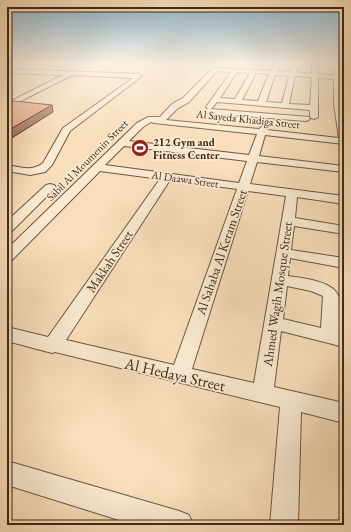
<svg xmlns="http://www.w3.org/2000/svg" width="351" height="532" font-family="'EB Garamond',serif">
	<rect width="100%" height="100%" fill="#f8deba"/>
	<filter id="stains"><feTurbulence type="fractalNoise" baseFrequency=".005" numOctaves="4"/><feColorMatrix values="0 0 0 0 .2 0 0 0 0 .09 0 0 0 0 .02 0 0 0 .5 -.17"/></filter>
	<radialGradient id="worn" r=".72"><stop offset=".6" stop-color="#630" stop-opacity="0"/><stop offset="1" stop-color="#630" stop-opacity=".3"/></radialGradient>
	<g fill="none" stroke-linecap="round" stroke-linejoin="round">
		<defs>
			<g id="minor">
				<path d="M274,64l5,1 -2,6 13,1 2,-8h6l-2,8 16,2v-10h6v10l16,1v-11h6c2,26 4,53 4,80l-79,-9 -6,21 85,10v6l-87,-10 -7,22 94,12v8l-47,-7 -2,21 49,8v8l-50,-8 -3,24 53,8v10l-54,-10 -2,18c14,2 44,5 50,19 4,7 1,28 1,37l5,1v14l-63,-16 -7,56 70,16v20l-43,-11 -3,113h-28l10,-118 -225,-55 -3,1 -45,-12v-14l41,10 112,-158 -60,-8 -88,89 -5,1v-12l130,-126 11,-6h12l12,-13 11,-6 30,-30 58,3zM217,71l14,1 -25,35 2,2 -4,2 1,2 101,8 4,-2 -1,-2 -98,-8 6,-7 93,8v7l4,2 4,-2v-39l16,1v25l5,34 -72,-8 -1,-3 -3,-1 -4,3 -93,-9 12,-12 11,-6zM237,72l13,1 -15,26 -15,-1zM256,73l13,1 -11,27 -16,-1zM275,75l14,1 -7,27 -16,-1zM295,76l17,1 -2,28 -21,-1zM151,122l3,1 103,11 -8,21 -120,-14 14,-14zM124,146l123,15 -8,22 -134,-18zM170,180l67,9 -63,176 -108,-25zM248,191l38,5 -32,187 -62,-14zM287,286l24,5 12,5 -2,32 -38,-9z"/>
				<path d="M7,69l132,5 3,2 -72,55 -18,34 -7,7 -15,3 -23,-4v-6c13,2 25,7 36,-2l20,-35 70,-50 -61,-3 -65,33v-5l56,-28 -56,-2z"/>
				<path d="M50,184l4,1 2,2 -44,44 -5,1v-11l39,-36z"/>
				<path d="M7,461l172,50 10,4 4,10h-58l-128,-40z"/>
			</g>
		</defs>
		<use href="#minor" stroke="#6c5640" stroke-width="2"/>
		<use href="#minor" fill="#faead2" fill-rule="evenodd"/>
	</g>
	<path fill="#a3755e" stroke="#3e2918" d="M52,105l1,7 -46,29v-10z"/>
	<path fill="#e9a786" stroke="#3e2918" d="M14,101l38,4 -45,26v-27z"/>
	<linearGradient id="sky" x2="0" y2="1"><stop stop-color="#8ab7d4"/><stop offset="0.46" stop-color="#fcf0e0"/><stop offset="1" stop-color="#fcf0e0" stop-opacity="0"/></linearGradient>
	<rect width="351" height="138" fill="url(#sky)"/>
	<defs>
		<symbol id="stadium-disc" viewBox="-11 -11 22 22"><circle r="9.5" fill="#8f2418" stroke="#faead2"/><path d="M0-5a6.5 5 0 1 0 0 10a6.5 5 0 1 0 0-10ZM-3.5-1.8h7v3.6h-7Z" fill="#fff"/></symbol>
	</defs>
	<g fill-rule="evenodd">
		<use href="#stadium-disc" x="130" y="138" width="20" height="20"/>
	</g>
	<g text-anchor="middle" stroke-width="3.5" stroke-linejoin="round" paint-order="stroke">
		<g font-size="11" fill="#3e2918" stroke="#faead2">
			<text transform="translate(248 119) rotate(6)" y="4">Al Sayeda Khadiga Street</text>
			<text transform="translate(87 160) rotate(-45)" y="4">Sabil Al Moumenin Street</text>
			<text transform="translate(185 179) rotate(8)" y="4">Al Daawa Street</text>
		</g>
		<g font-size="11" font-weight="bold" fill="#3e2918" stroke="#faead2" text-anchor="start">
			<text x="153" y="146">212 Gym and<tspan x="153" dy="13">Fitness Center</tspan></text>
		</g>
		<g font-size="13" fill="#3e2918" stroke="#faead2">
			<text transform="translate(221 252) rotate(-71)" y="5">Al Sahaba Al Keram Street</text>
			<text transform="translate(109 261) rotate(-56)" y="5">Makkah Street</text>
			<text transform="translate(277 294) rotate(-82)" y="5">Ahmed Wagih Mosque Street</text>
		</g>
		<g font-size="16" fill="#3e2918" stroke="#faead2">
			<text transform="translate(175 374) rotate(13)" y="6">Al Hedaya Street</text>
		</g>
	</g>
	<rect width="351" height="532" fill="none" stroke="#f8deba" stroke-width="24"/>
	<rect x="8" y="8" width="335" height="516" fill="none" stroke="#3e2918" stroke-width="2"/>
	<rect x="12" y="12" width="327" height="508" fill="none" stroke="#3e2918"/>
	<rect width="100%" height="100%" filter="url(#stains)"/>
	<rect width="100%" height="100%" fill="url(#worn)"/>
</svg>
